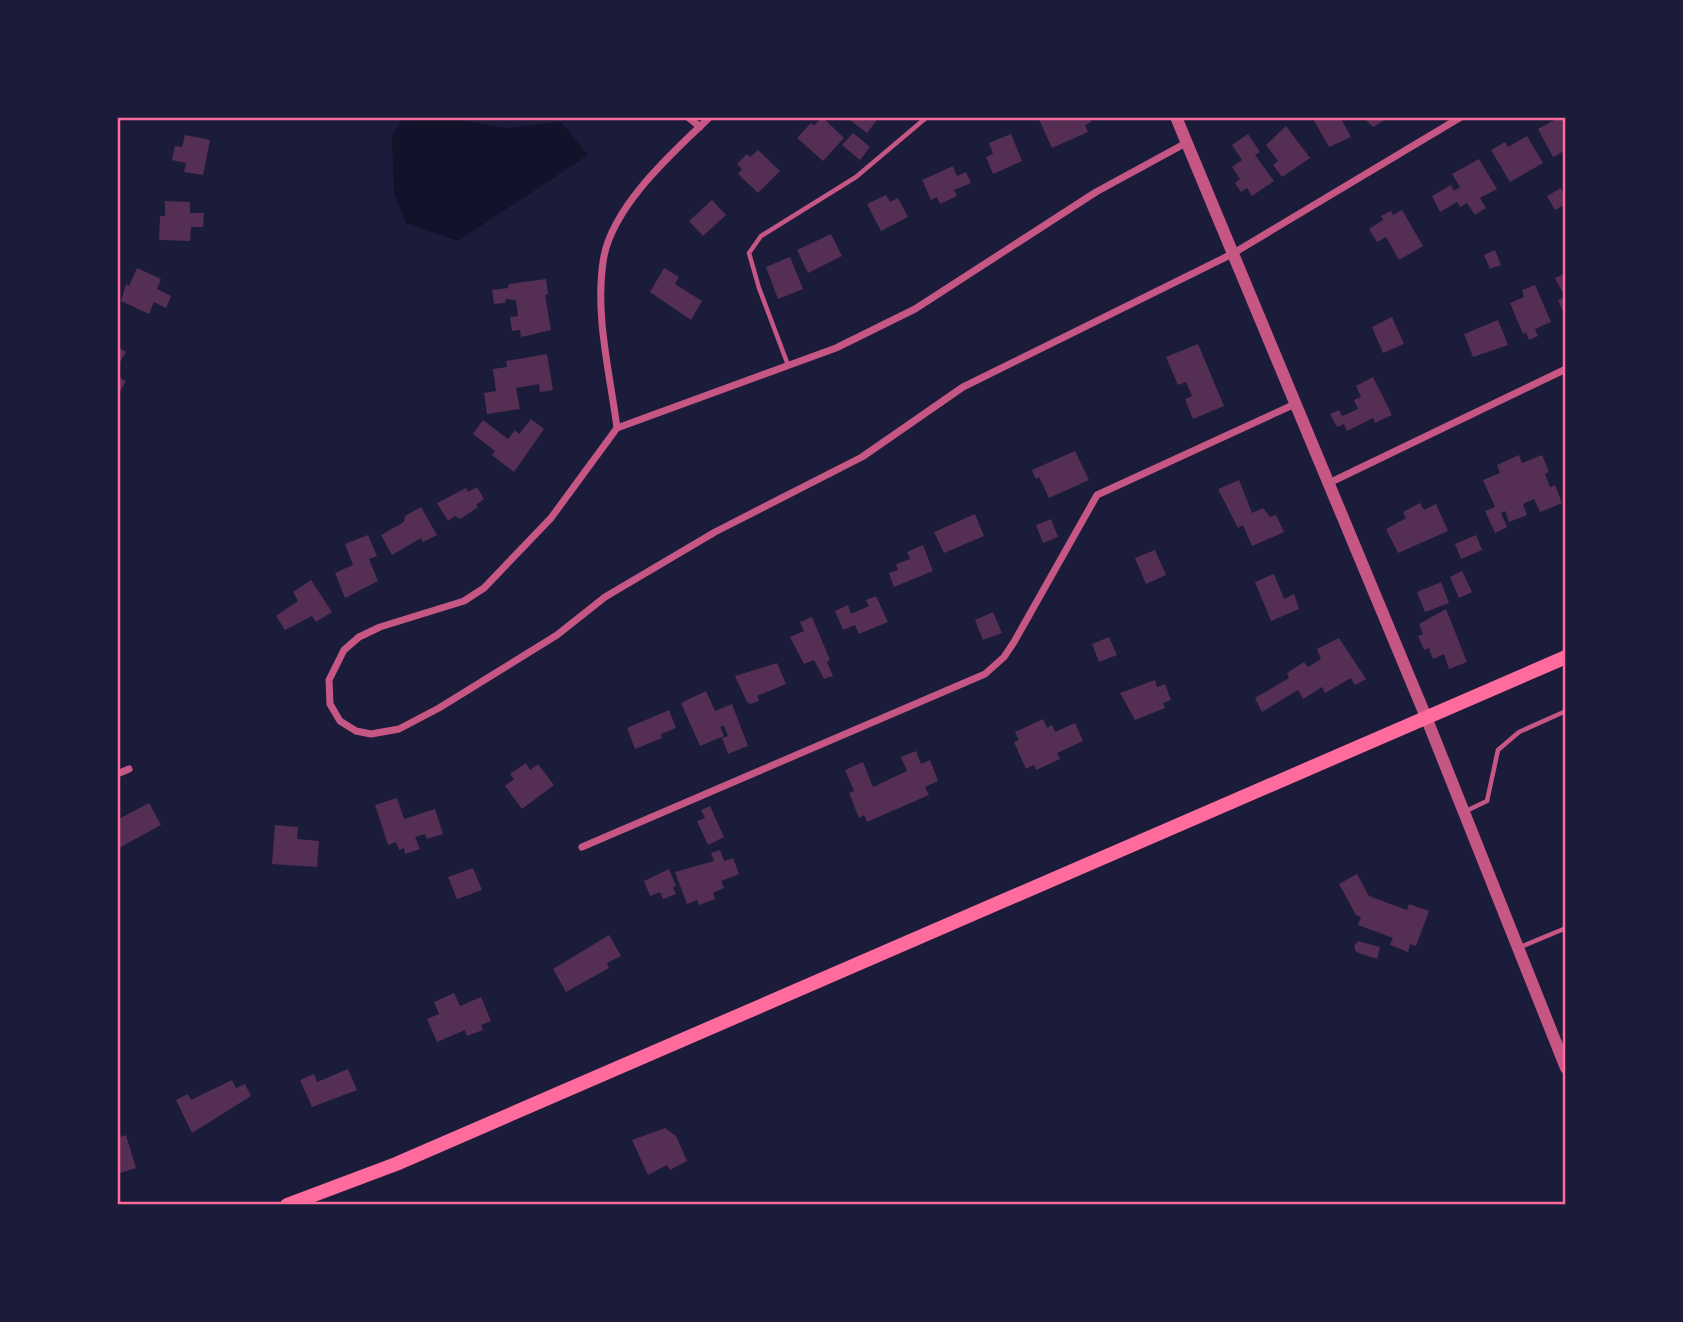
<svg xmlns="http://www.w3.org/2000/svg" width="1683" height="1322" font-family="Poppins,sans-serif">
	<rect width="100%" height="100%" fill="#1b1b3a"/>
	<path fill="#12122b" d="M403,117l52,2 52,9 54,-6 27,33 -130,86 -52,-18 -12,-30 -2,-56z"/>
	<g fill="#542f53">
		<path d="M822,117l22,21 -21,23 -26,-23 14,-15 3,3z"/>
		<path d="M846,117h28l3,3 -10,13z"/>
		<path d="M1038,117h19l2,3 30,-3 2,5 -6,3 3,7 -36,16z"/>
		<path d="M1312,117h28l11,20 -22,10z"/>
		<path d="M1363,117h27l-17,10z"/>
		<path d="M1560,117h6v33l-13,7 -15,-28z"/>
		<path d="M1286,126l24,32 -28,19 -9,-12 5,-4 -12,-16z"/>
		<path d="M853,133l17,14 -10,13 -18,-15z"/>
		<path d="M1011,134l11,27 -29,13 -7,-17 7,-3 -4,-11z"/>
		<path d="M1248,134l12,18 -5,3 19,26 -22,15 -5,-8 -6,4 -6,-9 5,-4 -8,-12 10,-7 -10,-15z"/>
		<path d="M185,135l25,5 -7,35 -19,-3 2,-9 -14,-3 3,-14 7,1z"/>
		<path d="M1527,136l16,27 -33,19 -19,-32 14,-8 3,5z"/>
		<path d="M758,150l22,21 -22,22 -20,-19 4,-5 -5,-5 10,-10 3,3z"/>
		<path d="M1479,159l18,30 -17,9 6,10 -11,7 -8,-12 -7,4 -3,-5 -17,10 -8,-16 19,-11 3,6 6,-4 -8,-13z"/>
		<path d="M953,166l4,10 9,-4 5,11 -17,7 3,6 -17,8 -3,-7 -6,3 -9,-20z"/>
		<path d="M1561,188l5,16 -11,6 -8,-14z"/>
		<path d="M886,195l4,7 8,-4 10,19 -27,14 -14,-27z"/>
		<path d="M712,200l14,15 -23,21 -14,-15z"/>
		<path d="M165,201l25,1v11h14l-1,14h-12l-1,14 -31,-1 1,-24h5z"/>
		<path d="M1402,210l21,36 -24,14 -13,-23 -9,5 -8,-13 14,-9 -2,-4 10,-5 2,4z"/>
		<path d="M831,234l11,22 -34,17 -11,-23z"/>
		<path d="M1495,250l6,15 -11,4 -6,-14z"/>
		<path d="M790,257l13,32 -25,10 -12,-32z"/>
		<path d="M137,268l24,11 -4,10 14,7 -5,12 -12,-6 -5,12 -28,-13 5,-17 3,2z"/>
		<path d="M664,268l15,9 -4,7 27,17 -11,19 -41,-28z"/>
		<path d="M1566,273v40l-2,1 -6,-14 7,-3 -10,-19z"/>
		<path d="M546,279l2,15 -3,1 6,35 -30,7 -1,-7 -8,1 -2,-14 8,-1 -2,-16 -10,-1 -1,4 -11,1 -2,-14 16,-2 1,-4z"/>
		<path d="M1535,285l16,37 -16,7 3,7 -9,4 -3,-8 -3,2 -13,-31 14,-6 -2,-7z"/>
		<path d="M1392,317l12,27 -21,9 -11,-26z"/>
		<path d="M1498,320l10,25 -35,12 -9,-23z"/>
		<path d="M1198,344l26,62 -31,13 -8,-20 7,-3 -6,-14 -8,3 -12,-28z"/>
		<path d="M117,347l9,5 -9,15z"/>
		<path d="M547,354l6,36 -13,2 -1,-8 -23,4 4,21 -33,5 -3,-21 12,-2 -3,-22 14,-2 -1,-6z"/>
		<path d="M117,376l9,5 -9,16z"/>
		<path d="M1373,377l19,38 -17,8 -2,-5 -26,13 -3,-7 -7,3 -7,-13 9,-4 3,6 16,-7 -4,-9 7,-3 -5,-11z"/>
		<path d="M531,419l13,10 -30,43 -22,-17 3,-4 -22,-17 10,-14 25,19 7,-9 4,4z"/>
		<path d="M1075,451l14,29 -40,18 -10,-21 -3,2 -4,-9z"/>
		<path d="M1519,455l3,8 20,-8 7,17 -4,2 5,13 5,-2 7,18 -22,9 -6,-13 -11,5 4,11 -18,7 -4,-11 -4,2 6,14 -12,6 -10,-22 10,-4 -12,-27 17,-7 -3,-8z"/>
		<path d="M1239,480l13,33 11,-5 7,9 6,-2 8,17 -32,14 -9,-21 -5,3 -20,-39z"/>
		<path d="M477,487l7,12 -8,6 2,2 -18,12 -5,-3 -7,5 -11,-18 29,-15 2,4z"/>
		<path d="M1420,503l4,7 12,-6 12,27 -50,22 -12,-24 20,-11 -3,-6z"/>
		<path d="M421,507l16,28 -14,7 -2,-4 -29,17 -11,-20 23,-13 1,-6z"/>
		<path d="M975,514l9,22 -40,17 -10,-21z"/>
		<path d="M1051,519l7,18 -15,6 -7,-18z"/>
		<path d="M368,535l9,21 -8,3 9,22 -33,17 -10,-25 18,-8 -8,-21z"/>
		<path d="M1476,535l6,15 -21,9 -6,-15z"/>
		<path d="M923,545l10,26 -39,16 -5,-14 9,-3 -2,-6 14,-5 -3,-7z"/>
		<path d="M1155,550l11,25 -20,9 -11,-26z"/>
		<path d="M1462,571l10,21 -13,6 -9,-21z"/>
		<path d="M1274,574l10,25 10,-5 5,15 -28,12 -16,-39z"/>
		<path d="M311,580l21,32 -16,10 -4,-6 -27,14 -9,-14 22,-15 -5,-9z"/>
		<path d="M1441,582l8,21 -24,9 -8,-20z"/>
		<path d="M876,596l12,26 -29,12 -4,-9 -12,5 -8,-19 13,-6 3,9 18,-8 -3,-6z"/>
		<path d="M1446,609l21,53 -18,7 -5,-15 -11,5 -4,-11 -5,2 -6,-14 5,-2 -4,-10z"/>
		<path d="M993,612l9,21 -19,7 -8,-20z"/>
		<path d="M812,617l18,43 -3,2 6,14 -9,3 -10,-19 -10,4 -14,-27 14,-6 -4,-9z"/>
		<path d="M1109,637l8,18 -18,7 -7,-18z"/>
		<path d="M1339,638l27,41 -11,6 -4,-7 -26,15 -3,-6 -19,12 -5,-9 -36,22 -7,-14 34,-20 -2,-5 17,-11 4,5 13,-8 -4,-10z"/>
		<path d="M777,663l9,21 -29,12 2,5 -9,3 -3,-2 -12,-26z"/>
		<path d="M1155,680l2,7 8,-3 6,16 -8,3 2,5 -30,12 -15,-27z"/>
		<path d="M706,691l9,20 17,-7 16,42 -20,8 -6,-16 6,-2 -4,-10 -4,1 4,9 -24,10 -19,-43z"/>
		<path d="M669,710l7,18 -15,6 1,4 -27,11 -8,-21z"/>
		<path d="M1043,719l4,9 5,-3 3,7 20,-9 8,18 -26,12 3,6 -24,11 -2,-5 -8,4 -12,-27 5,-2 -4,-8z"/>
		<path d="M916,751l5,13 9,-4 8,21 -13,6 4,8 -62,27 -3,-7 -5,3 -10,-25 5,-2 -9,-21 18,-8 10,25 34,-16 -6,-14z"/>
		<path d="M526,763l4,7 8,-6 16,21 -32,24 -17,-23 9,-7 -4,-5z"/>
		<path d="M397,798l7,21 31,-10 8,25 -16,5 -2,-5 -10,3 5,12 -15,5 -1,-6 -5,2 -3,-8 -8,3 -13,-40z"/>
		<path d="M149,803l12,22 -44,24v-29z"/>
		<path d="M710,806l14,31 -16,8 -11,-24 8,-3 -4,-8z"/>
		<path d="M275,825l23,2 -1,12 22,2 -2,26 -45,-3z"/>
		<path d="M720,850l4,11 9,-3 6,16 -18,7 3,7 -11,5 2,6 -16,6 -2,-5 -10,4 -12,-32 39,-11 -3,-8z"/>
		<path d="M473,868l9,22 -25,9 -9,-22z"/>
		<path d="M669,869l7,17 -3,1 3,7 -13,5 -3,-7 -10,4 -6,-15z"/>
		<path d="M1357,874l12,22 38,14 2,-6 20,7 -13,35 -6,-2 -2,8 -18,-7 3,-7 -35,-13 3,-8 -5,-2 -17,-31z"/>
		<path d="M609,935l12,21 -14,7 2,5 -43,24 -13,-23z"/>
		<path d="M1358,941l22,6 -3,12 -21,-7 -2,-6z"/>
		<path d="M454,993l6,13 21,-9 10,24 -10,4 2,5 -16,6 -2,-6 -28,12 -10,-23 12,-5 -5,-12z"/>
		<path d="M348,1069l9,21 -45,17 -12,-27 14,-6 3,8z"/>
		<path d="M232,1080l4,8 9,-4 6,12 -59,37 -16,-33 12,-6 3,6z"/>
		<path d="M665,1128l11,8 11,25 -17,9 -3,-5 -19,10 -16,-35z"/>
		<path d="M126,1135l10,33 -19,6v-36z"/>
	</g>
	<g fill="none" stroke-linecap="round" stroke-linejoin="round">
		<g stroke="#c65784" stroke-width="4.5">
			<path d="M788,365l-29,-77 -10,-35 12,-17 95,-59 71,-60"/>
			<path d="M1466,811l21,-10 11,-51 21,-18 47,-21"/>
			<path d="M1518,948l48,-20"/>
		</g>
		<g stroke="#c65784" stroke-width="7">
			<path d="M688,117l12,10"/>
			<path d="M1186,143l-90,49 -181,117 -79,39 -219,80 -66,90 -67,70 -20,13 -84,26 -21,10 -15,13 -15,30 1,24 10,17 16,10 15,3 28,-5 40,-21 118,-73 48,-38 110,-65 147,-75 101,-70 269,-133 229,-137"/>
			<path d="M617,428c-7,-54 -22,-112 -14,-166 7,-54 69,-109 107,-145"/>
			<path d="M1329,483l237,-114"/>
			<path d="M117,774l12,-5"/>
			<path d="M582,847l403,-173 19,-17 10,-15 83,-147 198,-91"/>
		</g>
		<path stroke="#c65784" stroke-width="12" d="M1176,117l250,600 140,351"/>
		<path stroke="#ff6b9d" stroke-width="14" d="M287,1205l109,-41 1170,-507"/>
	</g>
	<rect width="1683" height="1322" fill="none" stroke="#1b1b3a" stroke-width="238"/>
	<rect x="119" y="119" width="1445" height="1084" fill="none" stroke="#ff6b9d" stroke-width="2.5"/>
</svg>
